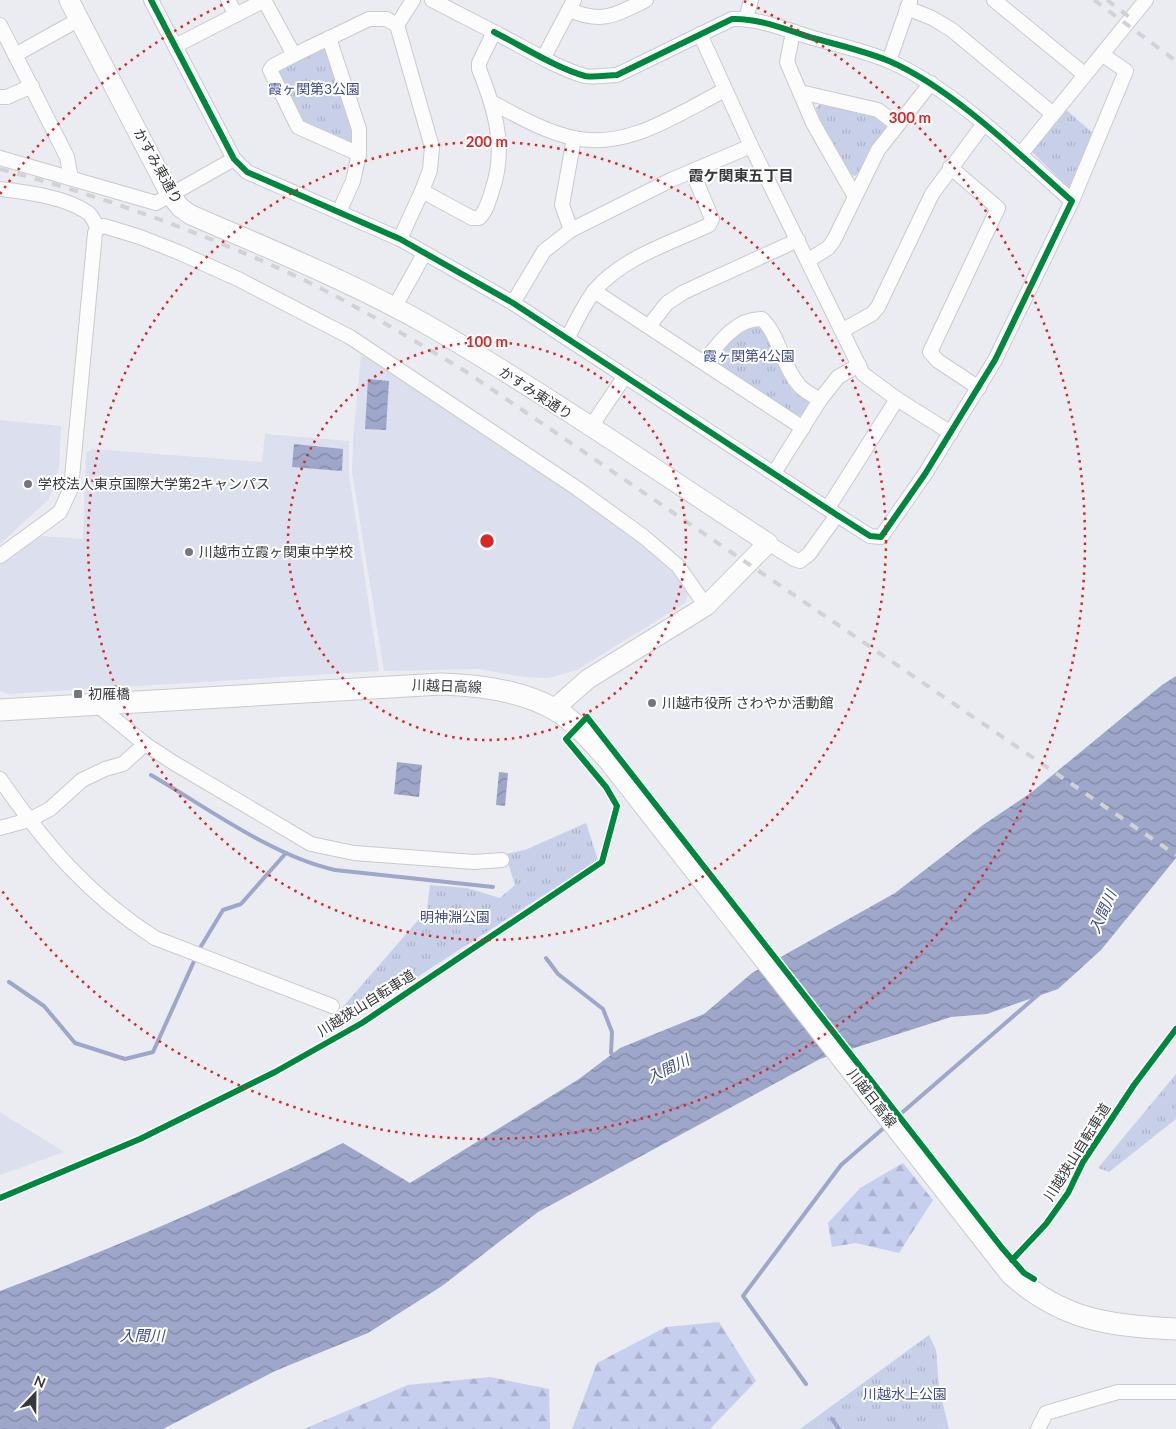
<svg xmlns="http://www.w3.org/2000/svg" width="1176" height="1429" font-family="Lato,'Noto Sans JP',sans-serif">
	<defs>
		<pattern id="forest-firs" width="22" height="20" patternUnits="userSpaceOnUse" patternTransform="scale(1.25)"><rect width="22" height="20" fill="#c7cfee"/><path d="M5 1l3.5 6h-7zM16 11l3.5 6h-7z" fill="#acb2cd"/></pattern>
		<pattern id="park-tufts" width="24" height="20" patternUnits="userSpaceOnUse" patternTransform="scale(1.25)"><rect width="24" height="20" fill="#c8cfe9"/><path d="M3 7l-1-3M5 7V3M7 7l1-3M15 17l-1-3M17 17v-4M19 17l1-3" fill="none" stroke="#acb2c9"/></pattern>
		<pattern id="water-waves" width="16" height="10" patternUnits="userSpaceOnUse" patternTransform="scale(1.25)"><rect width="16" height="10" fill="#9ea7ca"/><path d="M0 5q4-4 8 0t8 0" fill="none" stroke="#8289a5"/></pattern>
	</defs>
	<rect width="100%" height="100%" fill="#eaecf2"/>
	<g fill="#dcdfed">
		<path d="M361,355l59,33 209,146 49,40 11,17 -4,12 -108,67 -29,8 -24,-1 -47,-8 -93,2 -32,-199 1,-32z"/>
		<path d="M0,420l61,6 -2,41 -5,22 -6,11 -48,44z"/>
		<path d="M265,434l84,7v34l30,196 -371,23 -8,-3v-126l41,-29 42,3 3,-86 6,-4 170,13z"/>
		<path d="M0,1112l64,40 -64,23z"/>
	</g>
	<g fill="url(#forest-firs)">
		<path d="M903,1163l30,37 -34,53 -43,-10 -24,4 -4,-24 32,-35z"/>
		<path d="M719,1322l37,59 -46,48h-138l25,-66 69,-36z"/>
		<path d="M490,1377l59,12 1,40h-246l104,-44z"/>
	</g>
	<g fill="url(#park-tufts)">
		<path d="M322,48l6,3 5,12 -2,4 17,53 5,1v21l-7,2 -7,-3 -1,-5 -21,-9 -4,3 -6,-3 -15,-19 3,-5 -12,-23h-5l-1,-11 9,-5 3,2 21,-10v-4z"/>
		<path d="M821,103l52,11 14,11 -27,47 -5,4 -8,-3 -28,-55 -3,-10z"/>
		<path d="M1064,108l31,27 -25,54 -38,-37z"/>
		<path d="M760,324l51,80c-4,8 -7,11 -17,13l-75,-50 -3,-8c5,-17 26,-33 44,-35z"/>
		<path d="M586,823l12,37 -275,178 -2,-6 106,-122 3,-25 37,3 33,10 15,-13 -10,-31 20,-4z"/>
		<path d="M1176,1074v45l-67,53 -11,-4z"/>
		<path d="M929,1335l7,15 3,37 10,42h-149z"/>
	</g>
	<g fill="url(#water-waves)">
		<path d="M368,379l21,2 -3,49 -21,-1z"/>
		<path d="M294,444l49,5 -1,22 -50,-4z"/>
		<path d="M1176,676v182l-75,92 -43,39 -71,25 -36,3 -131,42 -282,153 -96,74 -74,47 -93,38 -112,58h-163v-138c117,-44 231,-93 343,-148l67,40 169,-104 41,-31 84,-34 48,-41 143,-80 88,-68 49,-33 130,-107z"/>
		<path d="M397,762l25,3 -3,32 -25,-3z"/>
		<path d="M499,772l9,1 -3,33 -9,-1z"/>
	</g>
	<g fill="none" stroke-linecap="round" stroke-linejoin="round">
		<g stroke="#9ea7ca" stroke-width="4">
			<path d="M151,775c57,33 121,81 184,95l158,17"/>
			<path d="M546,958l12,16 45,35 9,23 -1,21 4,3"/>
			<path d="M9,982l35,24 31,37 50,16 28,-7 47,-104 23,-38 18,-6 45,-51"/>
			<path d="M897,1117l142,-123"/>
			<path d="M806,1384l-63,-88 98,-131 45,-39"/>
			<path d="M832,1419l7,10"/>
		</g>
		<defs>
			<g id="street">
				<path d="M151,0l83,159 13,13 153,67 113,64 324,212 33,21 11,1 44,-63 70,-114 77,-159c-52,-46 -120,-113 -183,-140 -24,-10 -51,-16 -76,-23 -26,-8 -54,-20 -81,-19l-115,56c-10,0 -22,3 -32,1 -27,-7 -65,-31 -91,-44"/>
				<path d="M228,0l8,15"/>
				<path d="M264,0l30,55 75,-36h17l11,6 16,-25"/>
				<path d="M994,0l90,74"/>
				<path d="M907,8l25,10 20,12 101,84"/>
				<path d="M569,10c34,14 46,5 77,-10"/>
				<path d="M746,19l5,-19"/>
				<path d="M0,25l67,132 4,21"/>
				<path d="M397,25l35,122 -2,23 -8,21"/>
				<path d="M793,32l-6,30 26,61 41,72"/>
				<path d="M700,34l51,112"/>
				<path d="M175,46l90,-46"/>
				<path d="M15,55l63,-35"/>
				<path d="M294,55l-21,11 -3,4 28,57 61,27v-25l-30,-91"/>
				<path d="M544,57l30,-57"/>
				<path d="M889,61l21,-60"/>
				<path d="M800,92l78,18 19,15"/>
				<path d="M0,97h7l25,-11"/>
				<path d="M493,103c25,13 52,29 81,35 54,12 105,-25 151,-48"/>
				<path d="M1020,155l126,-155"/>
				<path d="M0,158l156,45 78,-44"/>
				<path d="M950,167l48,41 -68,144 8,9 41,27"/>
				<path d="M0,189c26,3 65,8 87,23 4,2 8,11 11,16"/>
				<path d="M1072,201l54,-130 -23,-16"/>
				<path d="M339,212l14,-31 6,-27"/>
				<path d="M571,230l-9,-25 12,-67"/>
				<path d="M400,239l22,-48 50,27h7c7,-6 10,-18 13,-27 15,-43 3,-82 -13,-122v-6l15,-31 -62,-32"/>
				<path d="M809,260l19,-12 6,-8 44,-90 53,-67"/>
				<path d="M594,291l209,137"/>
				<path d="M513,303l31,-52 27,-21 100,-50 80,-34 112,228 34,25 -69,109"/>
				<path d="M394,308l30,-54"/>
				<path d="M649,326l18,-23 17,-11 114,-52"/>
				<path d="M843,330l29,-16 6,-7 54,-113 51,-69"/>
				<path d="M568,337c8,-15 16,-33 27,-47 28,-33 76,-47 114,-65l3,-6 -20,-48"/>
				<path d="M704,362c14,-18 32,-44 58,-43 17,16 20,46 36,65 5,7 15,11 22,16"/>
				<path d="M897,399l54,34"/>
				<path d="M590,428l35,-52"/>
				<path d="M774,473l46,-73 18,-23 21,-12"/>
				<path d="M768,543l26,16 6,2 9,-7 28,-39"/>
				<path d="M0,556l60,-44 11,-24 24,-255 3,-5 6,-2 36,11 38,15 60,27 112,58 228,152 66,48 34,29 28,40"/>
				<path d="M96,704l49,40 29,19 137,81 43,9 120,9 28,-2"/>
				<path d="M0,779c45,65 88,116 155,159l177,68"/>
				<path d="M0,828l29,-8 21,-11 32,-29 23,-11 18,-5 22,-20"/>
				<path d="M1038,1429l8,-16 72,-21h58"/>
			</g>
			<path id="secondary" d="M69,0l102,196 10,12 10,7c81,35 163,68 240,112 115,67 225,143 337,216l-62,63 -118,73 -34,30"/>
			<path id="primary" d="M0,710l441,-26c38,1 79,6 113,25 21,12 38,33 54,50l403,515c51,46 99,52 165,55"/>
		</defs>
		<use href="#street" stroke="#c9cacf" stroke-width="16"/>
		<use href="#secondary" stroke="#c9cacf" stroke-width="21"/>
		<use href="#primary" stroke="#c9cacf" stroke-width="23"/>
		<use href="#street" stroke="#fcfcfd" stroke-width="14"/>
		<use href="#secondary" stroke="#fcfcfd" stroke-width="19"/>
		<use href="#primary" stroke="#fcfcfd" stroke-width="21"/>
		<g stroke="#d1d2d4" stroke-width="4" stroke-dasharray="9 9" stroke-linecap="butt">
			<path d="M1094,0l82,61"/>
			<path d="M1107,0l25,19"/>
			<path d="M0,169c105,28 207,65 306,112 55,27 107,59 159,90l711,484"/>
		</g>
		<defs>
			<g id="cycleway">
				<path d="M151,0l83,159 13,13 153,67 113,64 324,212 33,21 11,1 44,-63 70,-114 77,-159c-52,-46 -120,-113 -183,-140 -24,-10 -51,-16 -76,-23 -26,-8 -54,-20 -81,-19l-115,56c-10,0 -22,3 -32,1 -27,-7 -65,-31 -91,-44"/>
				<path d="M0,1198l140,-59 135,-67 87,-49 240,-161 15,-56 -11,-19 -40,-48 21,-22 415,531 22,25 10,6"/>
				<path d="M1012,1260l34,-36 22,-31 15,-31 51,-77 42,-56"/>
			</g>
		</defs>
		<use href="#cycleway" stroke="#fff" stroke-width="9"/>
		<use href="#cycleway" stroke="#00873e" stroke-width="6"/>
	</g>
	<g fill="none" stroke="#d62828" stroke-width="2.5" stroke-dasharray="2.5 5">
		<circle cx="487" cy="541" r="199"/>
		<circle cx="487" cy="541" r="399"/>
		<path d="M0 194A598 598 0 0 1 230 1M744 1A598 598 0 1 1 0 888"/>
	</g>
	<g fill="#76777c" stroke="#fff" stroke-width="2">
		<circle cx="28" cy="484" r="5"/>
		<circle cx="189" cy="552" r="5"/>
		<rect x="73" y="689" width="10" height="10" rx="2.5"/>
		<circle cx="652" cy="703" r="5"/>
	</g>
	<g text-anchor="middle" stroke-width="4" stroke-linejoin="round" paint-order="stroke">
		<g font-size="14" fill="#404c8a" stroke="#fff">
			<text x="314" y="94">霞ヶ関第3公園</text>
			<text x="749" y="361">霞ヶ関第4公園</text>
			<text x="455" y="922">明神淵公園</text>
			<text x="905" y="1399">川越水上公園</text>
		</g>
		<g font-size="14" fill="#37383c" stroke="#fff">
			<text transform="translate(158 166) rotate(61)" y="5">かすみ東通り</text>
			<text transform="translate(536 393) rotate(33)" y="5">かすみ東通り</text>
			<text transform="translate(447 686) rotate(2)" y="5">川越日高線</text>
			<text transform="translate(366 1003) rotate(-32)" y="5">川越狭山自転車道</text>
			<text transform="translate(872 1098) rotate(52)" y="5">川越日高線</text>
			<text transform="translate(1077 1152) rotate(-58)" y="5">川越狭山自転車道</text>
		</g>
		<g font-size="14" fill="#37383c" stroke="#fff" text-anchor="start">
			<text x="38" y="489">学校法人東京国際大学第2キャンパス</text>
			<text x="199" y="557">川越市立霞ヶ関東中学校</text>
			<text x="88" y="699">初雁橋</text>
			<text x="662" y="708">川越市役所 さわやか活動館</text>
		</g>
		<g font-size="15" font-weight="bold" fill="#37383c" stroke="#fff">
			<text x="741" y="181">霞ケ関東五丁目</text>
		</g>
		<g font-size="15" font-style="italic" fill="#404b89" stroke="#fff">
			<text transform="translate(1103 912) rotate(-66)" y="5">入間川</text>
			<text transform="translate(668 1069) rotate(-26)" y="5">入間川</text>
			<text x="142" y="1341">入間川</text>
		</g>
	</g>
	<circle cx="487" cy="541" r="8" fill="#d62828" stroke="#fff" stroke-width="2.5"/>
	<g font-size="15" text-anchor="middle" font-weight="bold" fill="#d62828" stroke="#fff" stroke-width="4" stroke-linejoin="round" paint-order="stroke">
		<text x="910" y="123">300 m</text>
		<text x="487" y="147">200 m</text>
		<text x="487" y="347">100 m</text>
	</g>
	<g transform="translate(35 1394) rotate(22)" stroke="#ffffff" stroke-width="4" paint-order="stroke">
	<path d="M0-4L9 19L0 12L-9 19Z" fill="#37383c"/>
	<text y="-8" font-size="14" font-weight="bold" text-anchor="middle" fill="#37383c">N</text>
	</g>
</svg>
